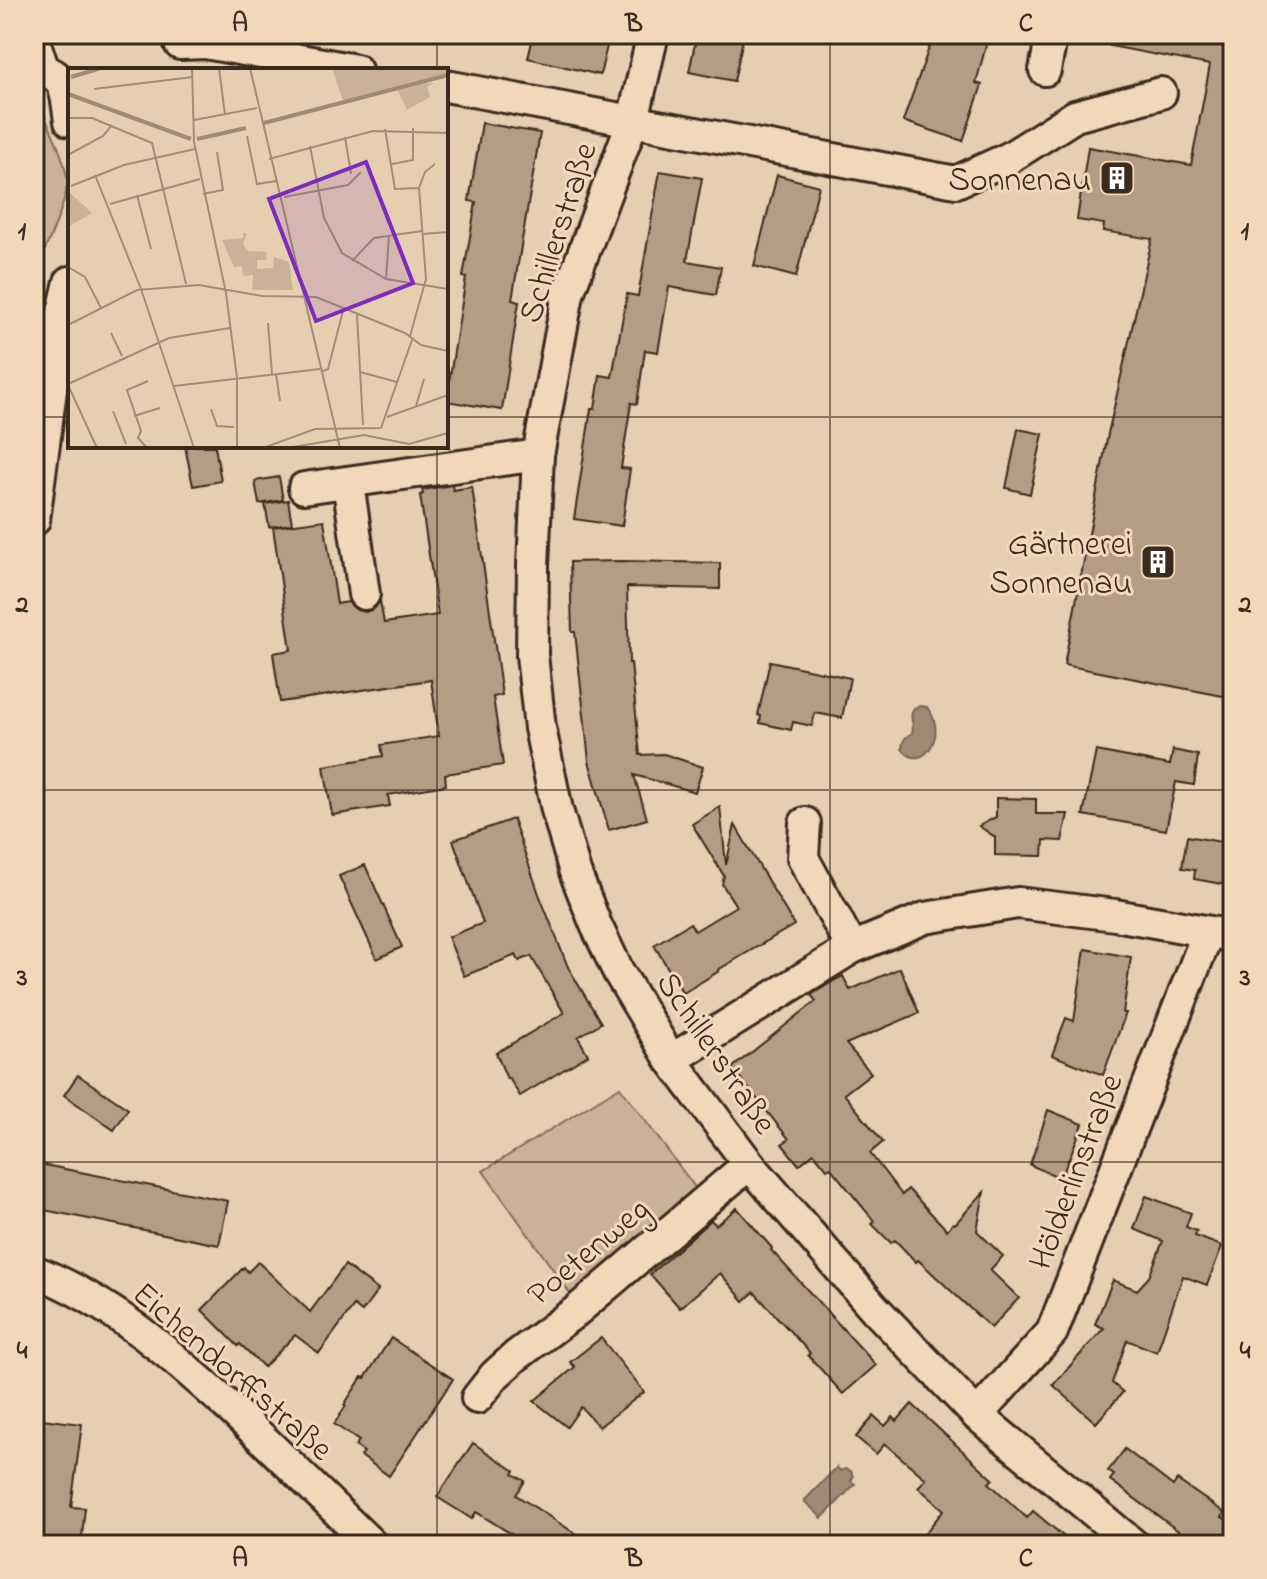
<svg xmlns="http://www.w3.org/2000/svg" width="1267" height="1579" font-family="'Indie Flower',sans-serif">
	<rect width="100%" height="100%" fill="#e6ceb0"/>
	<filter id="ink" filterUnits="userSpaceOnUse"><feTurbulence type="fractalNoise" baseFrequency=".0125" numOctaves="2"/><feDisplacementMap in="SourceGraphic" scale="16" xChannelSelector="R" yChannelSelector="G"/><feConvolveMatrix kernelMatrix="1 2 1 2 8 2 1 2 1" color-interpolation-filters="sRGB"/></filter>
	<g filter="url(#ink)">
		<g fill="#cab297" stroke="#826e5a" stroke-width="2">
			<path d="M34,96c12,22 30,58 33,83 3,18 -25,77 -33,96z"/>
			<path d="M620,1087l80,107 -128,102 -89,-125z"/>
		</g>
		<g fill="#9f8b74" stroke="#776452" stroke-width="2">
			<path d="M920,706l7,1c4,5 7,11 8,18 4,20 -16,46 -33,24 0,-8 3,-12 10,-16 3,-10 -4,-16 2,-25z"/>
			<path d="M837,1467l3,4 5,-2 6,2 2,6 -2,4 4,3 -33,34 -18,-17z"/>
		</g>
		<g fill="#b49d85" stroke="#3b2a1e" stroke-width="2">
			<path d="M534,34h76l-10,41 -72,-17z"/>
			<path d="M697,34h47l-10,47 -45,-9z"/>
			<path d="M934,34h55l-13,49 6,2 -19,56 -60,-20z"/>
			<path d="M1111,34h122v664l-169,-33 44,-231 44,-195 -49,-8 1,-7 -27,-4 11,-73 103,18 19,-100 -100,-19z"/>
			<path d="M482,123l58,10 -28,167 7,2 -17,108 -56,-9 20,-123 -3,-1 13,-75 -7,-1z"/>
			<path d="M660,171l42,7 -15,83 34,6 -5,28 -47,-8 -11,65 -13,-2 -8,54 -6,-1 -10,65 9,1 -8,57 -48,-7 17,-110h4l5,-34 12,2 15,-83 11,2z"/>
			<path d="M777,175l42,11 -23,91 -42,-11z"/>
			<path d="M1018,429l25,5 -13,60 -24,-6z"/>
			<path d="M185,446h30l6,35 -28,5z"/>
			<path d="M279,477l4,23 -24,4 -4,-23z"/>
			<path d="M452,485l1,5 19,-3 30,208 -9,2 10,68 -58,9 1,11 -58,10 2,11 -58,9 -8,-49 59,-10 -2,-11 58,-9 -8,-56 -151,22 -7,-49 18,-3 -18,-123 51,-7 13,84 11,-2 9,8 9,2 8,-3 6,-8 4,22 54,-8 -18,-120 3,-1 -1,-4z"/>
			<path d="M288,500l4,24 -23,3 -4,-23z"/>
			<path d="M622,561l98,2v26l-93,-2 2,76h2l9,92 24,-1 39,13 -8,25 -61,-17 13,44 -38,11 -20,-69 -14,-129h-3l-2,-70z"/>
			<path d="M770,661l80,17 -8,40 -27,-5 -3,13 -19,-4 -2,8 -31,-7 1,-7 -3,-1z"/>
			<path d="M1173,750l25,5 -4,30 -18,-3 -10,48 -83,-15 13,-64 74,14z"/>
			<path d="M996,798l40,1v15h32l-6,27 -18,-1 -1,16 -48,-1v-18l-16,-11 17,-9z"/>
			<path d="M720,807l6,58 9,-40 59,100 -76,45 1,1 -36,22 -29,-48 36,-22 5,8 41,-25 -14,-22 2,-8 -32,-52z"/>
			<path d="M513,819l26,75 29,73 33,56 -23,14 10,18 -68,41 -11,-18 -2,1 -11,-26 68,-40 -33,-57 -12,5 -3,-6 -52,21 -16,-39 35,-14 -30,-83z"/>
			<path d="M1187,836l46,8v42l-39,-7 1,-9 -13,-2z"/>
			<path d="M365,865l37,82 -25,12 -38,-83z"/>
			<path d="M1085,949l46,8 -8,56h3l-23,62 -51,-20 14,-37 8,3z"/>
			<path d="M900,968l19,45 -73,31 25,29 -27,21 39,48 -13,11 32,42 6,-6 39,41 6,-7 2,1 29,-32 -7,39 26,25 -13,14 29,28 -28,30 -73,-68 -2,2 -21,-22 -4,3 -19,-19 3,-2 -45,-55 -3,2 -13,-16 -15,12 -17,-21 7,-5 -57,-71 84,-67 -5,-6 26,-16 6,-3 7,14z"/>
			<path d="M78,1075l50,34 -14,21 -50,-35z"/>
			<path d="M1048,1110l35,14 -22,54 -31,-13z"/>
			<path d="M34,1163l194,38 -9,44 -185,-37z"/>
			<path d="M1146,1196l45,17 -5,14 11,4 -2,5 27,10 -15,39 -24,-9 -26,76 -30,-12 -15,43 11,9 -27,31 -43,-38 51,-57 -9,-4 18,-44 24,10 12,-13 14,-36 -29,-12z"/>
			<path d="M737,1208l35,40 -1,2 105,115 -33,29 -35,-39 2,-2 -56,-61 -10,9 -24,-28 -40,35 -30,-34 61,-54 5,5z"/>
			<path d="M258,1262l52,50 35,-47 33,25 -16,22 -8,-6 -35,47 -24,-18 -31,32 -24,-23 -2,2 -36,-36 42,-43 4,5z"/>
			<path d="M391,1338l62,41 -64,97 -28,-20 3,-4 -9,-6 4,-5 -25,-17 12,-18 -2,-1 18,-28 3,1z"/>
			<path d="M601,1338l43,54 -45,35 -18,-20 -14,20 -33,-26 41,-34 -5,-5z"/>
			<path d="M912,1404l81,75 -4,4 38,35 6,-7 41,34h-133l-16,-12 19,-23 -26,-23 8,-8 -41,-35 -9,10 -20,-17 18,-21 11,10 8,-9 4,4z"/>
			<path d="M34,1418l48,6 -11,83 14,1 -4,37h-47z"/>
			<path d="M473,1443l42,28 -2,3 12,7 -9,14 77,50h-64l-53,-33 -4,7 -35,-22z"/>
			<path d="M1125,1449l48,37 4,-6 48,33 -3,4 11,7v6l-10,15h-26l-87,-65 4,-5 -6,-4z"/>
		</g>
		<g fill="none" stroke-linecap="round" stroke-linejoin="round">
			<defs>
				<g id="minor">
					<path d="M653,34l-20,86 -65,174 -30,161 -5,111 -1,89 8,73 17,82 18,62 21,53 22,46 53,89 78,104 126,145 102,106 157,130"/>
					<path d="M34,40l10,31"/>
					<path d="M180,44l25,-1 151,27"/>
					<path d="M1045,70l7,-36"/>
					<path d="M34,71c34,-2 32,26 36,50"/>
					<path d="M446,86l510,96 53,-24 66,-42 86,-23"/>
					<path d="M348,482l16,112"/>
					<path d="M304,488l234,-33"/>
					<path d="M34,520l25,-191 11,-47"/>
					<path d="M805,823l-2,35 49,90"/>
					<path d="M671,1060l181,-112 73,-30 93,-15 97,12 118,21"/>
					<path d="M34,1271c75,29 137,83 196,137 48,45 95,91 142,137"/>
					<path d="M477,1398l18,-23 21,-19 59,-44 174,-148"/>
					<path d="M977,1415l75,-83 156,-400"/>
				</g>
			</defs>
			<use href="#minor" stroke="#3b2a1e" stroke-width="36"/>
			<use href="#minor" stroke="#f1d8b9" stroke-width="30"/>
		</g>
	</g>
	<path fill="none" stroke="#3b2a1e" stroke-width="2" stroke-opacity="0.55" d="M437,34v36M830,34v1511M34,417h36M446,417h787M437,446v1099M34,790h1199M34,1162h1199"/>
	<defs>
		<symbol id="building-square" viewBox="-11 -11 22 22"><rect x="-9" y="-9" width="18" height="18" rx="4" fill="#3b2a1e" stroke="#f1d8b9"/><path d="M-4-6H4V6H1V3H-1V6H-4ZM-2.5-4.3h1.7v1.8h-1.7ZM.8-4.3h1.7v1.8H.8ZM-2.5-1h1.7V.8h-1.7ZM.8-1h1.7V.8H.8Z" fill="#fff"/></symbol>
	</defs>
	<g fill-rule="evenodd">
		<use href="#building-square" x="1097" y="158" width="40" height="40"/>
		<use href="#building-square" x="1138" y="542" width="40" height="40"/>
	</g>
	<g text-anchor="middle" stroke-width="6" stroke-linejoin="round" paint-order="stroke">
		<g font-size="34" fill="#3b2a1e" stroke="#f1d8b9" text-anchor="end">
			<text x="1091" y="190">Sonnenau</text>
			<text x="1132" y="554">Gärtnerei<tspan x="1132" dy="39">Sonnenau</tspan></text>
		</g>
		<g font-size="34" fill="#3b2a1e" stroke="#f1d8b9">
			<text transform="translate(556 232) rotate(-72)" y="12">Schillerstraße</text>
			<text transform="translate(718 1052) rotate(56)" y="12">Schillerstraße</text>
			<text transform="translate(1074 1171) rotate(-69)" y="12">Hölderlinstraße</text>
			<text transform="translate(587 1250) rotate(-40)" y="12">Poetenweg</text>
			<text transform="translate(234 1370) rotate(41)" y="12">Eichendorffstraße</text>
		</g>
	</g>
	<g transform="translate(68 68)">
		<rect width="380" height="380" fill="#e6ceb0"/>
		<path d="M264,0h116v6l-43,10 29,-1 -7,4 3,10 -23,13 -11,-23 -53,14zM0,123l24,22 -24,14zM175,165h4l-4,11 5,7 19,1 -1,8h-9v9l16,-1 1,-11 15,5 4,28h-41l1,-15 -10,1 -1,-10 -8,1 -12,-27 21,-2z" fill="#cab297"/>
		<path fill="none" stroke="#9f8b74" stroke-width="4" d="M3,9l30,-9M0,26l123,45M196,55l184,-48M129,71l49,-11"/>
		<path fill="none" stroke="#a28c76" stroke-width="2" d="M124,0l2,74 32,151 11,85v70M151,0l6,47M182,0l90,380M26,21l99,-12M0,50h24l60,25 34,141M126,52l63,-12M317,61l10,60 24,-1M179,68l10,48 19,-3M277,69l6,37M242,78l14,72 18,35 44,26 62,10M0,87l35,-19 9,-11M201,91l104,-28 75,2M324,96l21,-4v-32M27,107l46,114 53,159M3,118l53,-21 71,-16M135,126l20,-4 -6,-38M69,127l14,54M216,129l64,-12 13,-13M42,136l90,-25M355,166l25,-2M284,193l22,-23 48,-7M0,199l17,10 16,31M318,211l3,-44M289,247l6,110M200,255l4,51M0,257l69,-35 62,-5 63,11 54,1 89,36 16,12 27,6M43,265l11,23M342,268l16,-57 -7,-91 6,-16 10,-8M253,304l7,-3 16,-62M292,304l37,10M208,306l4,27M0,316l101,-46 61,-10M0,317l29,63M106,318l146,-17M348,338l8,-27M143,341l6,17 17,1M45,343l13,33M66,348l26,-8M319,349l61,-22M79,380l-9,-10 3,-7 -14,-41 21,-9M195,380l52,-19 66,-1 31,-88M219,380l77,-13 45,9 39,-11"/>
		<path fill="#7b2cbf" fill-opacity="0.15" stroke="#7b2cbf" stroke-width="4" d="M298,94l47,121 -97,38 -47,-122z"/>
		<rect width="380" height="380" fill="none" stroke="#3b2a1e" stroke-width="4"/>
	</g>
	<rect width="1267" height="1579" fill="none" stroke="#f1d8b9" stroke-width="88"/>
	<rect x="44" y="44" width="1179" height="1491" fill="none" stroke="#3b2a1e" stroke-width="3"/>
	<g font-size="26" text-anchor="middle" font-weight="bold" fill="#3b2a1e">
		<text x="240" y="31">A</text>
		<text x="634" y="31">B</text>
		<text x="1026" y="31">C</text>
		<text x="22" y="239">1</text>
		<text x="1245" y="239">1</text>
		<text x="22" y="612">2</text>
		<text x="1245" y="612">2</text>
		<text x="22" y="985">3</text>
		<text x="1245" y="985">3</text>
		<text x="22" y="1358">4</text>
		<text x="1245" y="1358">4</text>
		<text x="240" y="1566">A</text>
		<text x="634" y="1566">B</text>
		<text x="1026" y="1566">C</text>
	</g>
</svg>
